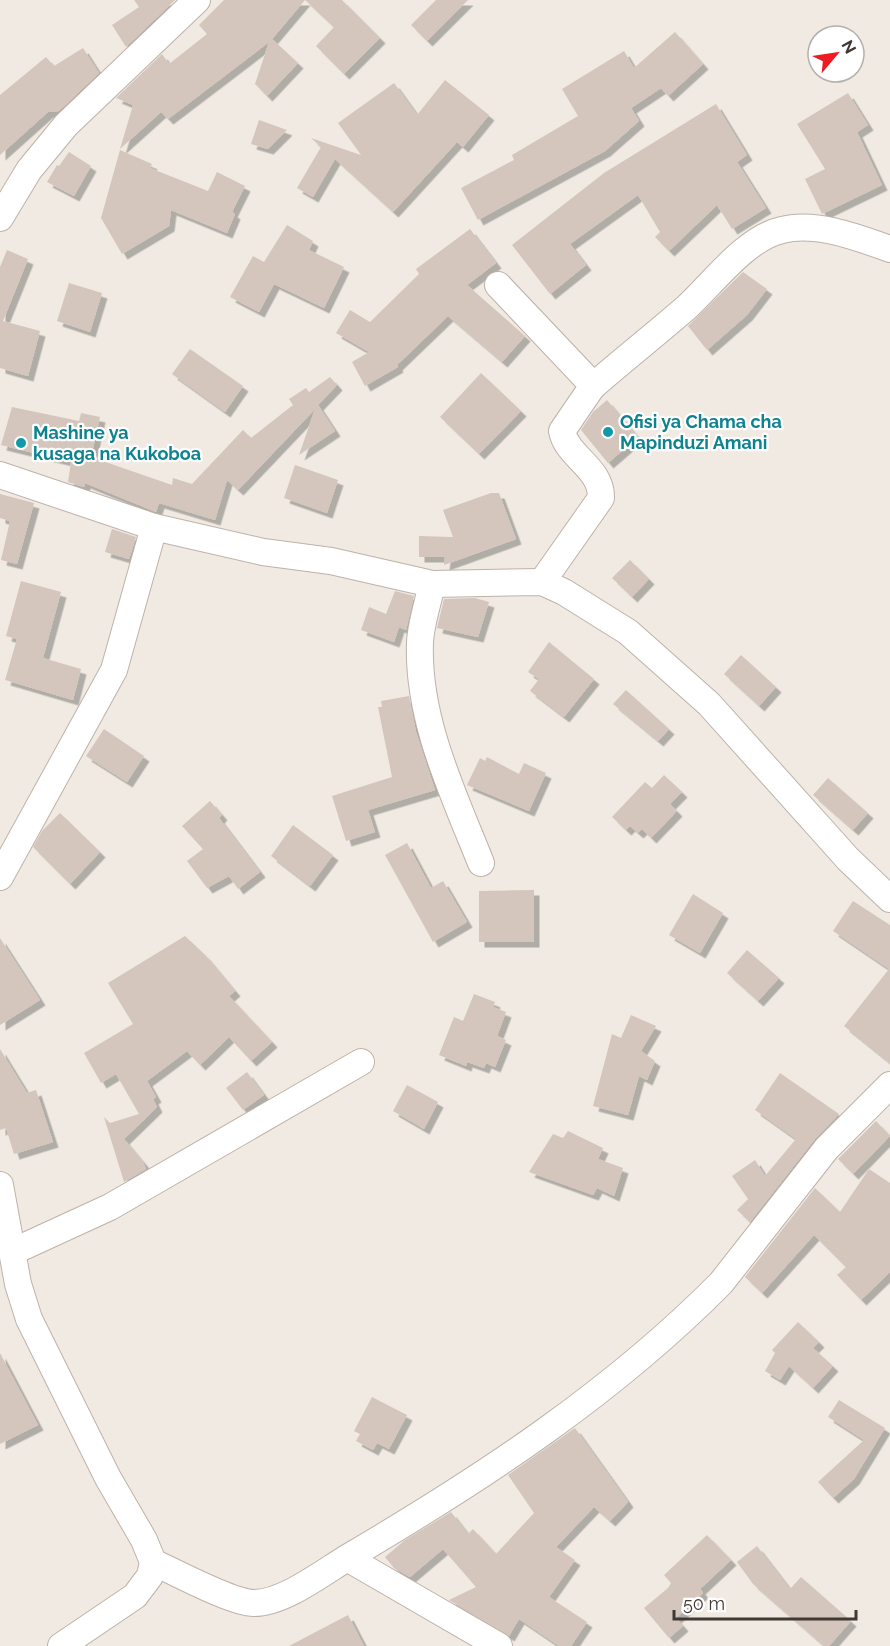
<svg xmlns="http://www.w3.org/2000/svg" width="890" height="1646" font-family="Raleway,sans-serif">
	<defs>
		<filter id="shadow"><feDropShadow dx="5.5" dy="5.5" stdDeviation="0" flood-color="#0004"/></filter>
	</defs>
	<rect width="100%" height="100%" fill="#f0eae3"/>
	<g fill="#d4c6bc" filter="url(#shadow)">
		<path d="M134,0h41l-49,47 -14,-22 27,-18z"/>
		<path d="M224,0h118l38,38 -36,36 -28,-28 18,-19 -29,-27 -33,39 26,24 -31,33 -12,-12 14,-42 -101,77 -7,-7 -41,37 13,-44 -17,-7 46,-44 7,10 38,-30 -8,-9z"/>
		<path d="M436,0h32l-41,41 -16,-16z"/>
		<path d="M675,32l28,32 -35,32 -7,-8 -30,20 8,13 -34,30 -127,69 -17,-32 53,-28 -2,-5 66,-39 -16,-27 62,-38 10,17z"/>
		<path d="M83,48l16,25 -40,38 -11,1 -48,43v-60l46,-38 8,9z"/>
		<path d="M445,80l44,35 -26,32 -6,-5 -64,70 -58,-53 -22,38 -16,-9 24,-41 -10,-9 50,17 -23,-32 56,-40 23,32z"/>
		<path d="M848,93l20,32 -11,7 25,53 -60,29 -17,-35 20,-10 -28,-45z"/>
		<path d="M716,104l31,51 -10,7 29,46 -34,21 -15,-24 -48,46 -14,-14 5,-5 -22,-37 -68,49 16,21 -36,29 -38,-49 92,-72z"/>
		<path d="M259,120l28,10 -19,19 -17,-5z"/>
		<path d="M120,150l32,14 -2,4 58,23 9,-19 28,14 -13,26 3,2 -8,19 -56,-23 -2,16 -47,28 -21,-36z"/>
		<path d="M69,152l22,14 -17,30 -27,-14 10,-17 2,1z"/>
		<path d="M287,225l26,16 -4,9 35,17 -20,41 -50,-24 -15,28 -29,-15 23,-41 11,6z"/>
		<path d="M470,229l26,34 -29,22 58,51 -23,26 -54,-46 -51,49 1,2 -33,19 -13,-24 17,-10 -33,-19 14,-23 20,12 49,-48 -3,-5z"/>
		<path d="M7,250l21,9 -25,62 37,10 -12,45 -28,-8v-101z"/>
		<path d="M743,272l24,17 -20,26 -40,35 -19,-24z"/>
		<path d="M69,283l33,10 -12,39 -33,-11z"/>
		<path d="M190,349l53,37 -18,26 -53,-38z"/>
		<path d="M481,373l40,38 -42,43 -39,-37z"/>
		<path d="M330,377l7,8 -19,20 17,26 -36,24 16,-46 -77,81 -11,-10 -12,40 -56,-17 -3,9 -71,-29 -1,4 -16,-5 3,-20 -70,-17 11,-38 67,14 2,-8 19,4 -9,40 81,28 1,-7 19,6 51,-54 8,8 42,-33 -4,-6 17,-11 3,4z"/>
		<path d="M607,400l31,37 -30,26 -27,-33 12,-18z"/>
		<path d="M295,465l43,15 -11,33 -43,-15z"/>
		<path d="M491,493h8l17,46 -72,26 1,-8h-26v-21l34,1 -10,-27z"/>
		<path d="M0,494l34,9 -17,61 -16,-4 9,-39 -10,-3z"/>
		<path d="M112,529l24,8 -7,22 -24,-7z"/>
		<path d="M630,560l19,19 -17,18 -20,-19z"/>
		<path d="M21,581l40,11 -18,66 38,11 -8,31 -68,-20 12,-41 -11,-3z"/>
		<path d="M395,591l19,5 -8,34 -7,-3 -5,15 -33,-12 8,-23 17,7z"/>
		<path d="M475,598l14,4 -11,35 -41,-9 7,-29z"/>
		<path d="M549,642l45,37 -30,38 -34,-26 9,-12 -11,-7z"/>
		<path d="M741,655l35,32 -17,19 -35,-32z"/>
		<path d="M626,690l43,39 -11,12 -45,-37z"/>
		<path d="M409,696l7,36 19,58 -67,20 7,22 -29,9 -14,-45 60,-19 -14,-70h4l-1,-6z"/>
		<path d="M104,729l40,27 -17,26 -41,-26z"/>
		<path d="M487,757l32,17 5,-11 22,10 -17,38 -62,-26 13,-27 5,3z"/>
		<path d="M664,775l18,17 -12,12 7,7 -26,27 -9,-9 -4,4 -8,-7 -4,4 -14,-13 33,-35 7,6z"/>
		<path d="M828,778l40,35 -15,17 -40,-35z"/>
		<path d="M210,801l12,14 -3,3 41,54 -22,17 -9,-13 -22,12 -20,-27 16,-12 -21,-23z"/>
		<path d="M60,813l40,39 -30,32 -37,-37 9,-16z"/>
		<path d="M293,825l40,30 -23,31 -39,-30z"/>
		<path d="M407,843l24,45 12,-7 24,41 -34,20 -48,-87z"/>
		<path d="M534,890v52h-55v-51z"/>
		<path d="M693,894l30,19 -23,40 -31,-18z"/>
		<path d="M853,901l37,24v138l-46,-37 45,-57 -56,-38z"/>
		<path d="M185,936l20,19 30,36 -6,5 43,46 -21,19 -22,-24 -29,28 -13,-14 -40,30 9,16 -3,2 4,8 -33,32 19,23 3,7 -22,13 -20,-65 6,6 29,-9 -23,-40 -15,9 -17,-30 49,-29 -25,-41z"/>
		<path d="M0,938l40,62 -40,25z"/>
		<path d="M747,950l32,28 -21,23 -31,-28z"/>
		<path d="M474,994l21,8 -2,5 13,5 -9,24 9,4 -11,27 -9,-4 -2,5 -17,-6 -1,4 -27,-11 15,-38 9,4z"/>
		<path d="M631,1015l25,11 -15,25 14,10 -8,19 -8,-4 -11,39 -35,-9 19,-72 9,4z"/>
		<path d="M0,1049l27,44 9,-3 17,52 -39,12 -8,-26 -6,2z"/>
		<path d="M247,1072l17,23 -21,15 -17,-22z"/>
		<path d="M780,1073l59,41 -24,25 -65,83 -13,-12 11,-11 -16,-23 23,-16 10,16 31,-37 -41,-29z"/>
		<path d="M407,1085l31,17 -14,27 -31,-18z"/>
		<path d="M876,1121l14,15 -37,38 -15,-15z"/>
		<path d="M568,1131l35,17 -5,11 25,9 -9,28 -17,-8 -4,7 -64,-23 24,-38 10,4z"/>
		<path d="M869,1169l21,14v89l-29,28 -24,-25 9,-8 -32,-32 -52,58 -17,-16 70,-89 25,24z"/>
		<path d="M798,1322l21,20 -6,6 20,18 -20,22 -24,-22 -9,14 -15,-9 10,-18 -3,-3z"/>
		<path d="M0,1353l38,72 -38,19z"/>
		<path d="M372,1397l35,18 -18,34 -12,-6 -4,7 -17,-9 4,-7 -6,-3z"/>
		<path d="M839,1400l46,28 -31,51 -21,19 -15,-16 46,-42 -36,-23z"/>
		<path d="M575,1428l53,74 -18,19 -16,-14 -38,40 19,13 -26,37 38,25 -16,24h-12l-40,-27 -10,17 -60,-36 27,-13 -33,-38 -33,28 -16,-9 -9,-11 20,-17 46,-28 17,22 5,-5 23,25 38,-41 -26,-38z"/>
		<path d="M707,1535l24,25 -31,29 3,4 -27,25 7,8 -14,12 -25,-30 24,-20 3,-5 -7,-8z"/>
		<path d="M757,1546l33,43 11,-12 50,44 -22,25h-5l-71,-62 -16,-22z"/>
		<path d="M348,1615l16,31h-75z"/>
	</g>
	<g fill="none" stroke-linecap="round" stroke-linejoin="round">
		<defs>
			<g id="minor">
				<path d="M0,218l29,-48 37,-45 131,-125"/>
				<path d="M498,285l89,94 5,8 -30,44c5,26 40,37 39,67l-59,84"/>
				<path d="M592,387c31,-27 64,-53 95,-80 27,-25 59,-69 95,-77 34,-9 77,8 108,19"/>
				<path d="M0,475l154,52 109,25 68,9 101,23 110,-2 22,10 64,40 81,72 139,155 42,40"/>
				<path d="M432,584c-4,19 -11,39 -12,58 -3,77 33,151 61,221"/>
				<path d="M0,877l114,-207 40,-143"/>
				<path d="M0,1185l18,99 11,35 79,159 36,62 9,22 -3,14 -15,20 -74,50"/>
				<path d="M12,1252l98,-45 251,-145"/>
				<path d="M347,1558l152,88"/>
				<path d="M153,1562c22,10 79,41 101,41 31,0 72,-33 98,-48 132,-78 260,-162 369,-272l106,-135 63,-63"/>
			</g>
		</defs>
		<use href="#minor" stroke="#beb2a9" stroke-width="28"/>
		<use href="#minor" stroke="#fff" stroke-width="26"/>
	</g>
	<g fill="#0f9aa8" stroke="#fff" stroke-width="2">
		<circle cx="608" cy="432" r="6"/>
		<circle cx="21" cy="443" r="6"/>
	</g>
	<g text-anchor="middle" stroke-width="4.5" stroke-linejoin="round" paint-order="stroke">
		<g font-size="18" font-weight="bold" fill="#0d838f" stroke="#fff" text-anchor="start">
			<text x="620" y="428">Ofisi ya Chama cha<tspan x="620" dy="21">Mapinduzi Amani</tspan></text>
			<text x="33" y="439">Mashine ya<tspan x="33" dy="21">kusaga na Kukoboa</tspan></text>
		</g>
	</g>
	<g transform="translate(836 54) rotate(61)"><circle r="28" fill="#ffffff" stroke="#b3b0ad" stroke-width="1.5"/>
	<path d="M0-4.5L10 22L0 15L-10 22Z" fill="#ee1c22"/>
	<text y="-9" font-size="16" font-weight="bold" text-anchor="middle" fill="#413933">N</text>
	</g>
	<path d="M674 1610v9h182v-9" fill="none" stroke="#413933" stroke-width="3"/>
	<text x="683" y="1610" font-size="18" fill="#413933" stroke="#ffffff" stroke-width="4.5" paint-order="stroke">50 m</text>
</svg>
